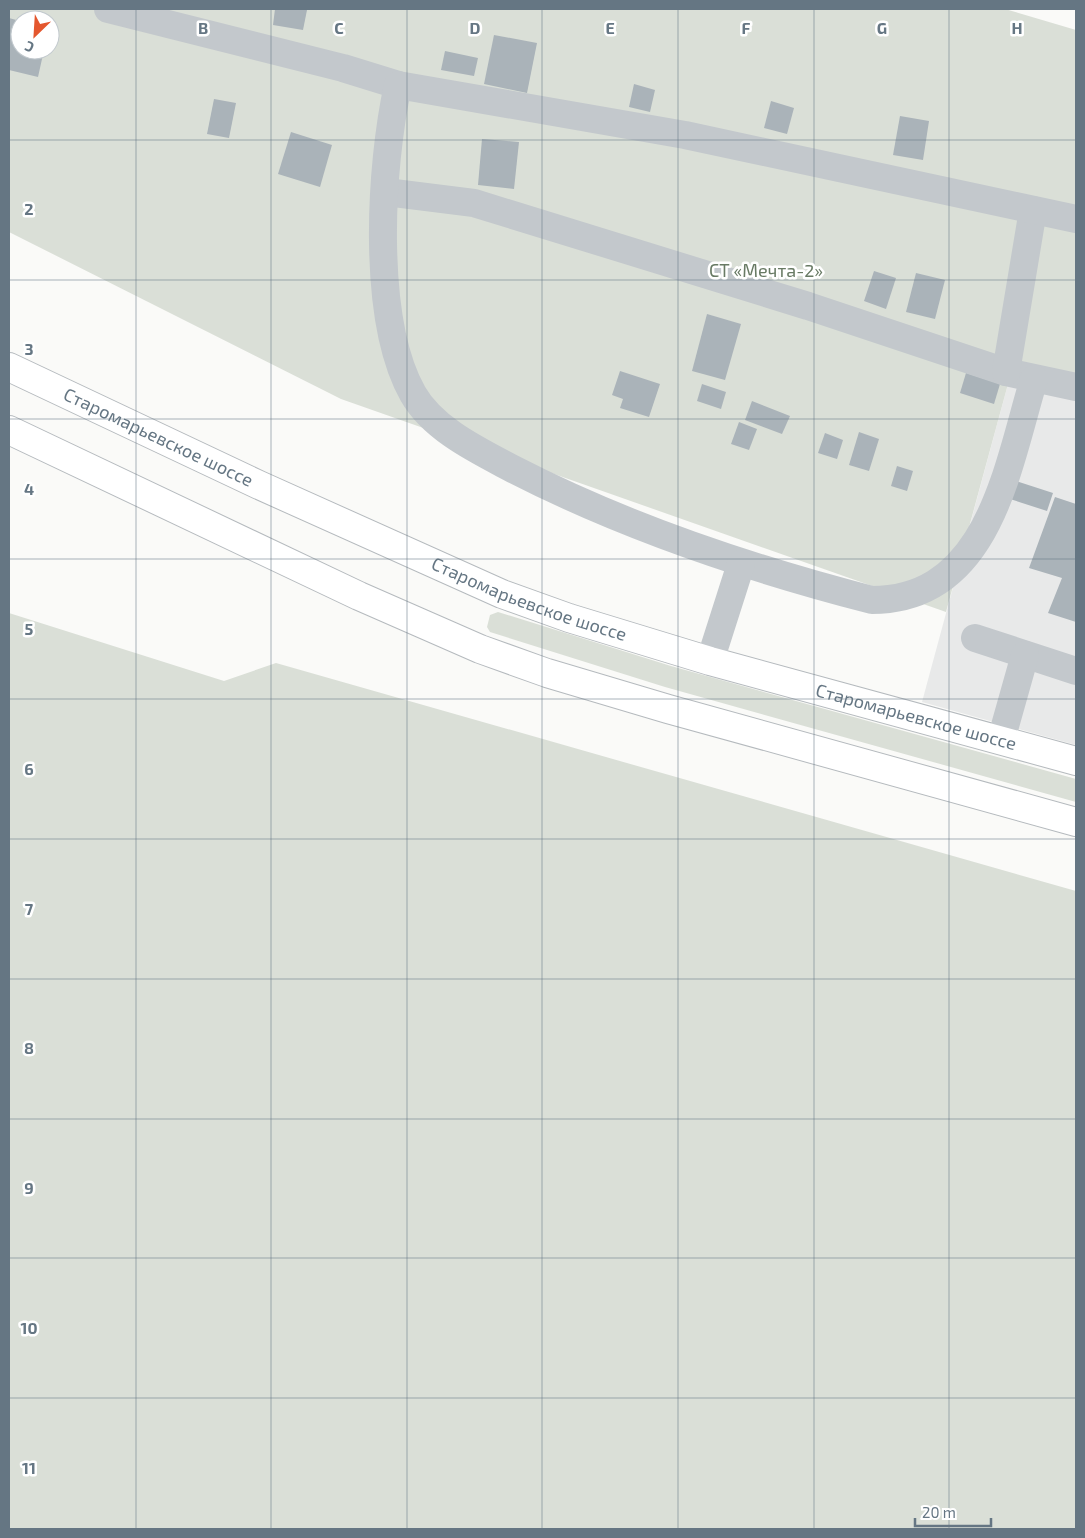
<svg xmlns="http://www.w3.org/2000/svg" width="1085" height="1538" font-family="'Exo 2',sans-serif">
	<rect width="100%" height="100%" fill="#fafaf8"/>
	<path fill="#e8e9e9" d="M1014,362l62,17v366l-154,-43z"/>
	<g fill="#dadfd7" fill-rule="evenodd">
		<path d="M9,9h996l71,21v349l-62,-17 -68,250 -605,-213 -332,-167zM20,20h30v30h-30z"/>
		<path d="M498,612l173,54 405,113v23l-411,-115 -175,-55 -3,-5 3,-12z"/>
		<path d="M9,613l215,68 52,-18 800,228v638h-1067z"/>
	</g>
	<g fill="#aab3b9">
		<path d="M275,9l32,1 -4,20 -30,-5z"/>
		<path d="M9,18l11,3v29h24l-6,27 -29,-7z"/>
		<path d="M494,35l43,8 -10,50 -43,-9z"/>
		<path d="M445,51l33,7 -4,18 -33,-6z"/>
		<path d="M634,84l21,6 -5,22 -21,-5z"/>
		<path d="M214,99l22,4 -7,35 -22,-4z"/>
		<path d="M771,101l23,7 -7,26 -23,-6z"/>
		<path d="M900,116l29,5 -6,39 -30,-5z"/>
		<path d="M291,132l41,13 -12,42 -42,-13z"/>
		<path d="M482,139l37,3 -5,47 -36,-4z"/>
		<path d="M874,271l22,7 -10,31 -22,-8z"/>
		<path d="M916,273l29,7 -10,39 -29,-7z"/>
		<path d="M707,314l34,10 -16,56 -33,-9z"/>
		<path d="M620,371l40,13 -11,33 -29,-9 3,-9 -11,-4z"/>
		<path d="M966,373l34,11 -6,20 -34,-11z"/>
		<path d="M702,384l24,8 -5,17 -24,-8z"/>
		<path d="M752,401l38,15 -8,18 -37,-14z"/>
		<path d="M739,422l18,7 -8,21 -18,-6z"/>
		<path d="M859,432l20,7 -10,32 -20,-6z"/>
		<path d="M825,433l18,7 -6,19 -19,-6z"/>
		<path d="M897,466l16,5 -6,20 -16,-5z"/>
		<path d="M1016,481l37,12 -6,18 -37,-12z"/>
		<path d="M1055,497l21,7v118l-28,-9 14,-35 -33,-10z"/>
	</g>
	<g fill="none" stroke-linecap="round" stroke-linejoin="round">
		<defs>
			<g id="major">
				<path id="s1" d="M9,367l250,118 243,109 67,24 141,43 366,100"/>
				<path d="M9,430l350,166 121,53 67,24 121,36 408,113"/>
			</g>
		</defs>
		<use href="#major" stroke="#b5babe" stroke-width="30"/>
		<g stroke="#c3c8cc" stroke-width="28">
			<path d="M108,9l235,59 55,17"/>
			<path d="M386,192l88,11 334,103 198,66 70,15"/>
			<path d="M1006,372l27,-162"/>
			<path d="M1034,379c-27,89 -45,221 -162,221 -124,-32 -247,-73 -361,-132 -34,-18 -78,-39 -98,-74 -42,-74 -33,-227 -15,-309l287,50 391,84"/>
			<path d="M975,638l101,33"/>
			<path d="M710,661l31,-97"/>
			<path d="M1001,740l24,-85"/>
		</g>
		<use href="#major" stroke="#fff" stroke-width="28"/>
	</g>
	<path fill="none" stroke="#657683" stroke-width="1" stroke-opacity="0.55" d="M136,9v1520M271,9v1520M407,9v1520M542,9v1520M678,9v1520M814,9v1520M949,9v1520M9,140h1067M9,280h1067M9,419h1067M9,559h1067M9,699h1067M9,839h1067M9,979h1067M9,1119h1067M9,1258h1067M9,1398h1067"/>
	<g text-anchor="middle" stroke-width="5" stroke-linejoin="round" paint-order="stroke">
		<g font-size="18" fill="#687a64" stroke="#fff">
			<text x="766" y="277">СТ «Мечта-2»</text>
		</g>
		<g font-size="18" fill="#657683" stroke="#fff">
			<text dy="6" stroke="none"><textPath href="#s1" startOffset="165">Старомарьевское шоссе</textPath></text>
			<text dy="6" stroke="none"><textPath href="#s1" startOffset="570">Старомарьевское шоссе</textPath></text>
			<text dy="6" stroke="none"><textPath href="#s1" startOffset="975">Старомарьевское шоссе</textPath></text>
		</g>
	</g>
	<g font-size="16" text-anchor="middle" font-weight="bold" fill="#657683" stroke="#fff" stroke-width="5" stroke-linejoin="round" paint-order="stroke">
		<text x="203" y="34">B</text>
		<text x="339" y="34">C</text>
		<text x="475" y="34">D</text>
		<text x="610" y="34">E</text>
		<text x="746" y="34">F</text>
		<text x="882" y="34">G</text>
		<text x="1017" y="34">H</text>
		<text x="29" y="215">2</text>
		<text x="29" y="355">3</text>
		<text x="29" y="495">4</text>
		<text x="29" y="635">5</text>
		<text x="29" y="775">6</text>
		<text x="29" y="915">7</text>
		<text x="29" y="1054">8</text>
		<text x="29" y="1194">9</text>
		<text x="29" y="1334">10</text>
		<text x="29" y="1474">11</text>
	</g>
	<rect width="1085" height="1538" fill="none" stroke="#657683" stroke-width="20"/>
	<g transform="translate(35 35) rotate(205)"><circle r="24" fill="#ffffff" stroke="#c1c8cd"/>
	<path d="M0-4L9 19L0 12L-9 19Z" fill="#e4572e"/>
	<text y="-8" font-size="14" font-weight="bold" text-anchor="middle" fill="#657683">С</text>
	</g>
	<path d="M915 1518v8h76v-8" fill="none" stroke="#657683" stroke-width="2.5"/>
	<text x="922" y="1518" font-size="15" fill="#657683" stroke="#ffffff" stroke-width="4" paint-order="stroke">20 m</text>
</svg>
